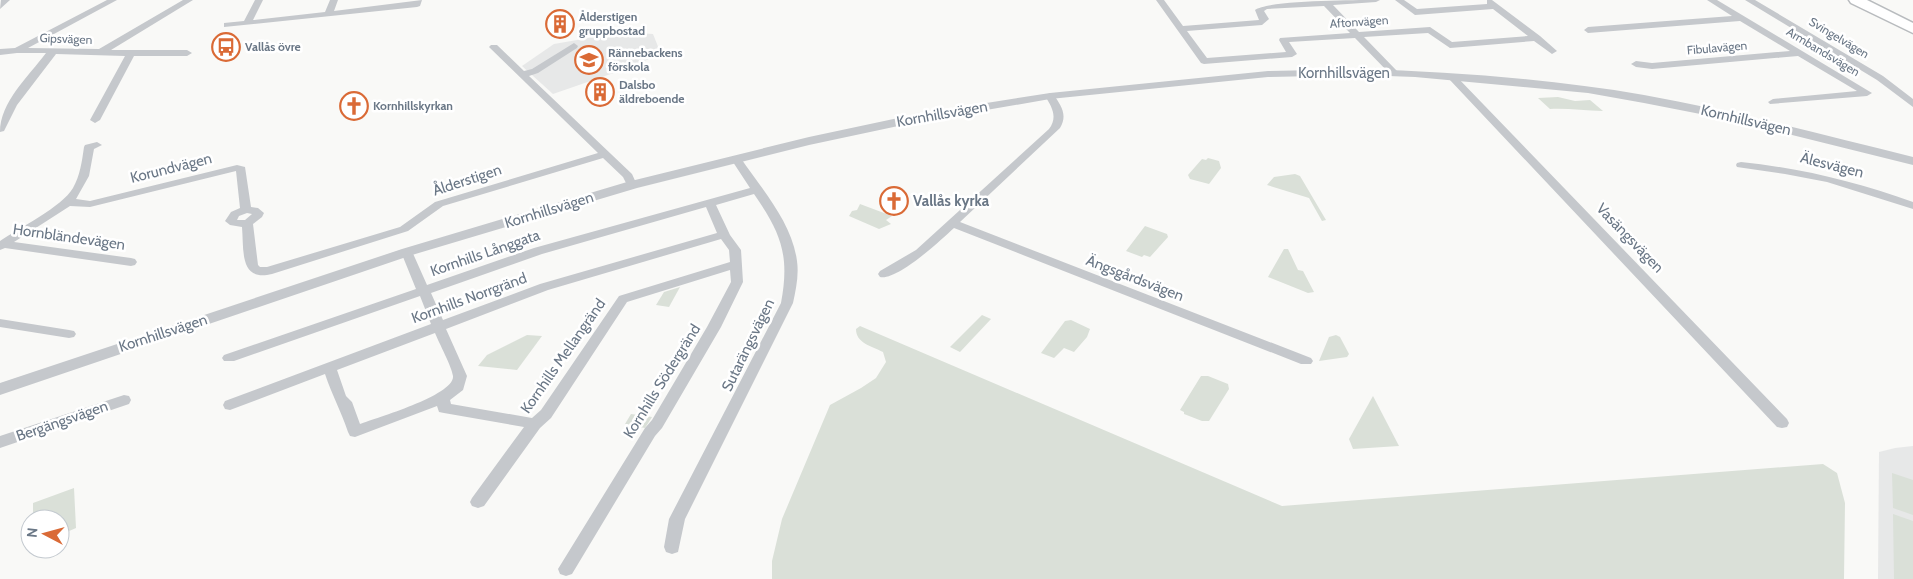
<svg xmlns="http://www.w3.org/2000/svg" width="1913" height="579" font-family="Cabin,sans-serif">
	<rect width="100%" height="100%" fill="#f9f9f7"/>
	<g fill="#e7e8e8">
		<path d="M623,32l30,2 8,20 -33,14 -75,26 -31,-28 32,-22z"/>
		<path d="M1913,446v133h-35l1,-127 16,-4z"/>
	</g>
	<g fill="#dae0d8">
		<path d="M1558,97l17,4 15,-1 13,11c-19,0 -35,-3 -53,-2l-12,-11z"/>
		<path d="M1208,158l11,3 2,7 -12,16 -19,-5 -2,-4 14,-16 4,1z"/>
		<path d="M1295,174l5,2 26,44 -4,1 -13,-23 -42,-13 7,-8z"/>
		<path d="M860,204l32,12 -6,4 5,4 -12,5 -30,-13 3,-5 5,-1z"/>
		<path d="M1145,226l22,8 1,3 -18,20 -6,-2 -2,2 -16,-6z"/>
		<path d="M1284,249h4l10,21 5,1 11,21 -6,1 -40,-16z"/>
		<path d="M680,287l-11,20 -13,-2 8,-13z"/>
		<path d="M982,315l9,4 -31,33 -10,-5z"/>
		<path d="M1071,320l19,9 -3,8 -13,15 -10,-4 -10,10 -13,-5 24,-32z"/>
		<path d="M860,326l422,180 541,-42 14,9 8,30 -1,76h-1072v-18l10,-42 48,-114 31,-17 15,-10 10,-16 -3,-10c-12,-6 -27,-9 -27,-23z"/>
		<path d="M527,335l15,1 -25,34 -39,-4 9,-11z"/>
		<path d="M1336,335l4,2 9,17 -2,3 -28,4 10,-24z"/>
		<path d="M1201,376h7l20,8 1,5 -20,32h-7l-18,-7v-2l-4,-2z"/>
		<path d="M1373,396l26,50 -46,3 -4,-10z"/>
		<path d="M631,414l21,3 -7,11 -20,-4z"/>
		<path d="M1892,473l21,7v35l-20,-7z"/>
		<path d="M74,488l2,40 -16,7v-16h-27v-16z"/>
		<path d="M1893,514l20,7v58h-19z"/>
	</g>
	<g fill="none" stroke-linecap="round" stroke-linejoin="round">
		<defs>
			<path id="trunk" d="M1849,0h18l46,23v10l-62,-30z"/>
		</defs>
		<use href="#trunk" stroke="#b8bbbe" stroke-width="3"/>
		<g fill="#c5c8cc" fill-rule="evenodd">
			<path d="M1,0h9l-10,9z"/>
			<path d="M107,0h10l-89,48 71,1 84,-49h10l-82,50h76l5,3 -5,3h-53l-34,64 -5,3 -5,-3 35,-64 -69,-2 -39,51 -13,26 -4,1c0,-30 28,-55 46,-79h-29l-17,2v-6l15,-1z"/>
			<path d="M255,0h8l-10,20 72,-8 5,-12h8l-4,11 88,-11 -2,6 -3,1 -193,20v-4l20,-2z"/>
			<path d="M1156,0h8l19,26 76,-6 -4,-10c13,-10 103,-10 125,-10l-4,2 -43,3 26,27 71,-5 22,15 76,-6 -35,-27 -78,6 -20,-15h9l13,9 70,-5v-4h5l48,36 17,15 -5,3 -18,-13 -84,7 -22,-15 -64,4 33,34 2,2 -5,3 -3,-1 -36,-37 -66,4 8,12 -5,3 -88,7 -3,-1zM1324,6l26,27 -70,5 -1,2 7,12 -79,6 -20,-27 75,-6 7,-6 -5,-8 3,-2z"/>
			<path d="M1707,0h10l155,93 -5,3 -97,8 -2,-2 5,-3 84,-8 -59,-35 -146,13 -16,-2 -5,-3 5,-3 16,2 138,-12 -50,-30 -152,12 -4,-3 4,-3 144,-11z"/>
			<path d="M1745,0h10l128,76 30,23v8l-36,-27z"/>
			<path d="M574,43l4,3 -1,2 -39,25 -9,3 103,98 5,11 -1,2h-8l-5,-10 -20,-19 -160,48 -35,25 -136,43c-33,8 -28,-24 -30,-47l-12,-2 -5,-4 6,-9 9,-4 -4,-37 -146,36 -20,-1 -56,36 117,16 4,1 2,3 -2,3 -4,1 -126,-18 -5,2v-9c19,-13 62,-34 73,-53 7,-12 9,-27 11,-41l1,-2 12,-3 5,3 -8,4 -5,27 -13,23 14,2 147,-36 8,2 6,40 7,1 6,5 -2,4 -9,7 5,41 2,2h7l133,-40 35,-25 163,-49 -109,-106 2,-2h6l27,26 8,-2zM247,213l5,1 -7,6h-8l2,-4z"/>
			<path d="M1452,74l3,1 332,344 2,4 -2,4 -5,1 -5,-1 -328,-348 -2,-2z"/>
			<path d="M1050,93l3,1c8,11 15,21 7,34l-100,94 351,136 2,3 -2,3h-10l-347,-136c-13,12 -57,53 -74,49l-2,-3 2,-3 36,-21 133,-121c9,-12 3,-22 -4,-33z"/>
			<path d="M736,156l4,1c21,31 52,65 57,104 2,14 -1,28 -4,42l-108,216 -7,33 -6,2 -6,-2 -2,-5 5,-28 112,-216c9,-48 0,-70 -27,-109l-38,11 14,30 11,15 2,32 -22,45 -59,101 -7,8 -83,138 -6,2 -6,-2 -2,-5 87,-141 7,-8 55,-93 24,-45 -1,-12 -103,32 -76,116 -11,10 -56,78 -6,2 -6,-2 -2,-4 2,-4 52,-71 -80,-14 -5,-1 -2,-6 -82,31 -5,-1 -2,-4c-7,-21 -16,-37 -23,-58l-95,36 -5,-1 -2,-4 2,-4 206,-77 -11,-28 -186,65h-10l-2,-3 2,-3 192,-66 -15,-37 2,-3h8l16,36 107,-37 216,-60 -19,-29zM706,207l11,26 -177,51 -97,36 -12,-27 111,-39zM721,239l8,11 1,12 -111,34 -78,114 -9,8 -81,-14 -1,-4 13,-10 4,-14 -21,-47 102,-39zM435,333c4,10 17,34 18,43 2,19 -77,42 -93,48l-8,-22 -6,-6 -9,-26z"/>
			<path d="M1741,162c59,6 116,20 172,40v7l-86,-27 -42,-8 -48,-7 -1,-2 1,-2z"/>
			<path d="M0,319l69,11 5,1 2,3 -2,3 -5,1 -69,-11z"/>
			<path d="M124,395l5,1 2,4 -2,4 -129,44v-12z"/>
		</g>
		<path fill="#c5c8cc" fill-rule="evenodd" d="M1361,69c94,3 190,10 283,26 90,16 180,40 269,62v8l-182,-45 -87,-17 -56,-10 -173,-16 -54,-2 -93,2 -218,22 -133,23 -108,23 -172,43 -225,67 -412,140v-12l402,-134 225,-67 182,-45 108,-23 133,-21 218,-22z"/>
		<use href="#trunk" fill="#fff" fill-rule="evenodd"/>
	</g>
	<defs>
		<symbol id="building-ring" viewBox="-11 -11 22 22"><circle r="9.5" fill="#fff" stroke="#da6a36" stroke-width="1.5"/><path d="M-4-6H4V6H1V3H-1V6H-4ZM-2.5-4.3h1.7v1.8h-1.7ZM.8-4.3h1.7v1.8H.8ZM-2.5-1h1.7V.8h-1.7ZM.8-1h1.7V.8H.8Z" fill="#da6a36"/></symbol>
		<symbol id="bus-ring" viewBox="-11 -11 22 22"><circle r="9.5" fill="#fff" stroke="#da6a36" stroke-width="1.5"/><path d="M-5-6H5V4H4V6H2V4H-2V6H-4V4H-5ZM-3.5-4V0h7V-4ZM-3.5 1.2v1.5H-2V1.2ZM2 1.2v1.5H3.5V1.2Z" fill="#da6a36"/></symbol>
		<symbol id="school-ring" viewBox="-11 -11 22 22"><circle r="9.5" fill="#fff" stroke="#da6a36" stroke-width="1.5"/><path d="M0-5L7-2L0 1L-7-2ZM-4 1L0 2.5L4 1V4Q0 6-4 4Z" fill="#da6a36"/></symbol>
		<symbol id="church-ring" viewBox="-11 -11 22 22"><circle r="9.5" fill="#fff" stroke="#da6a36" stroke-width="1.5"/><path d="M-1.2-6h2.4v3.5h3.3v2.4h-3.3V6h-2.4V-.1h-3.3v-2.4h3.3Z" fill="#da6a36"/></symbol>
	</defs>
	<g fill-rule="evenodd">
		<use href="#building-ring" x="544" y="8" width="32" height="32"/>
		<use href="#bus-ring" x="210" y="31" width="32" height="32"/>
		<use href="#school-ring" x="573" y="44" width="32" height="32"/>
		<use href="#building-ring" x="584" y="76" width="32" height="32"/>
		<use href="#church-ring" x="338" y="90" width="32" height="32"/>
		<use href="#church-ring" x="878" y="185" width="32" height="32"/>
	</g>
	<g text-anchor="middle" stroke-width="5" stroke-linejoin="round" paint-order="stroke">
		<g font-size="12" font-weight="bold" fill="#6a7786" stroke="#fff" text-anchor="start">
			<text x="579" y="21">Ålderstigen<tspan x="579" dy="14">gruppbostad</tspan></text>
			<text x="245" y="51">Vallås övre</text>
			<text x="608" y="57">Rännebackens<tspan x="608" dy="14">förskola</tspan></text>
			<text x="619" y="89">Dalsbo<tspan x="619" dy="14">äldreboende</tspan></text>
			<text x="373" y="110">Kornhillskyrkan</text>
		</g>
		<g font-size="12" fill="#6a7786" stroke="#fff">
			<text transform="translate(1359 22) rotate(-4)" y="4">Aftonvägen</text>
			<text transform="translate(1839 38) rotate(31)" y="4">Svingelvägen</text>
			<text transform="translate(66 39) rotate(2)" y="4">Gipsvägen</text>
			<text transform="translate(1717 48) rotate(-5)" y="4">Fibulavägen</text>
			<text transform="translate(1823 52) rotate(31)" y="4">Armbandsvägen</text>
		</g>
		<g font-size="15" fill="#6a7786" stroke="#fff">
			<text x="1344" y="78">Kornhillsvägen</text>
			<text transform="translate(942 114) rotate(-10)" y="5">Kornhillsvägen</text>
			<text transform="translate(1746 120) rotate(13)" y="5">Kornhillsvägen</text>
			<text transform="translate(1832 165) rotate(14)" y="5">Älesvägen</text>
			<text transform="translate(171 168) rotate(-14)" y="5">Korundvägen</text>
			<text transform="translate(467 180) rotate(-18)" y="5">Ålderstigen</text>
			<text transform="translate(549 210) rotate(-17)" y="5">Kornhillsvägen</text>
			<text transform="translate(69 237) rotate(8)" y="5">Hornbländevägen</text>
			<text transform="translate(1630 238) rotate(46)" y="5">Vasängsvägen</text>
			<text transform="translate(485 253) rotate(-19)" y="5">Kornhills Långgata</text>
			<text transform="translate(1135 278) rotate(21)" y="5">Ängsgårdsvägen</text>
			<text transform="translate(469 298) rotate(-20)" y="5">Kornhills Norrgränd</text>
			<text transform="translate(163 333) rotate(-18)" y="5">Kornhillsvägen</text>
			<text transform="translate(748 345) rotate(-64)" y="5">Sutarängsvägen</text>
			<text transform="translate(563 356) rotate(-55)" y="5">Kornhills Mellangränd</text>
			<text transform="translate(662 381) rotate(-58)" y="5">Kornhills Södergränd</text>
			<text transform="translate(62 421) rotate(-19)" y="5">Bergängsvägen</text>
		</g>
		<g font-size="15" font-weight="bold" fill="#6a7786" stroke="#fff" text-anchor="start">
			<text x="913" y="206">Vallås kyrka</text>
		</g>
	</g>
	<g transform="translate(45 534) rotate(276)"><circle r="24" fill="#ffffff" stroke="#c3c9cf"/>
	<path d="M0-4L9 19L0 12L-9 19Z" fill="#da6a36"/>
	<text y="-8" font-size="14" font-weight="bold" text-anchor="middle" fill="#6a7786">N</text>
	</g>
</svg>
